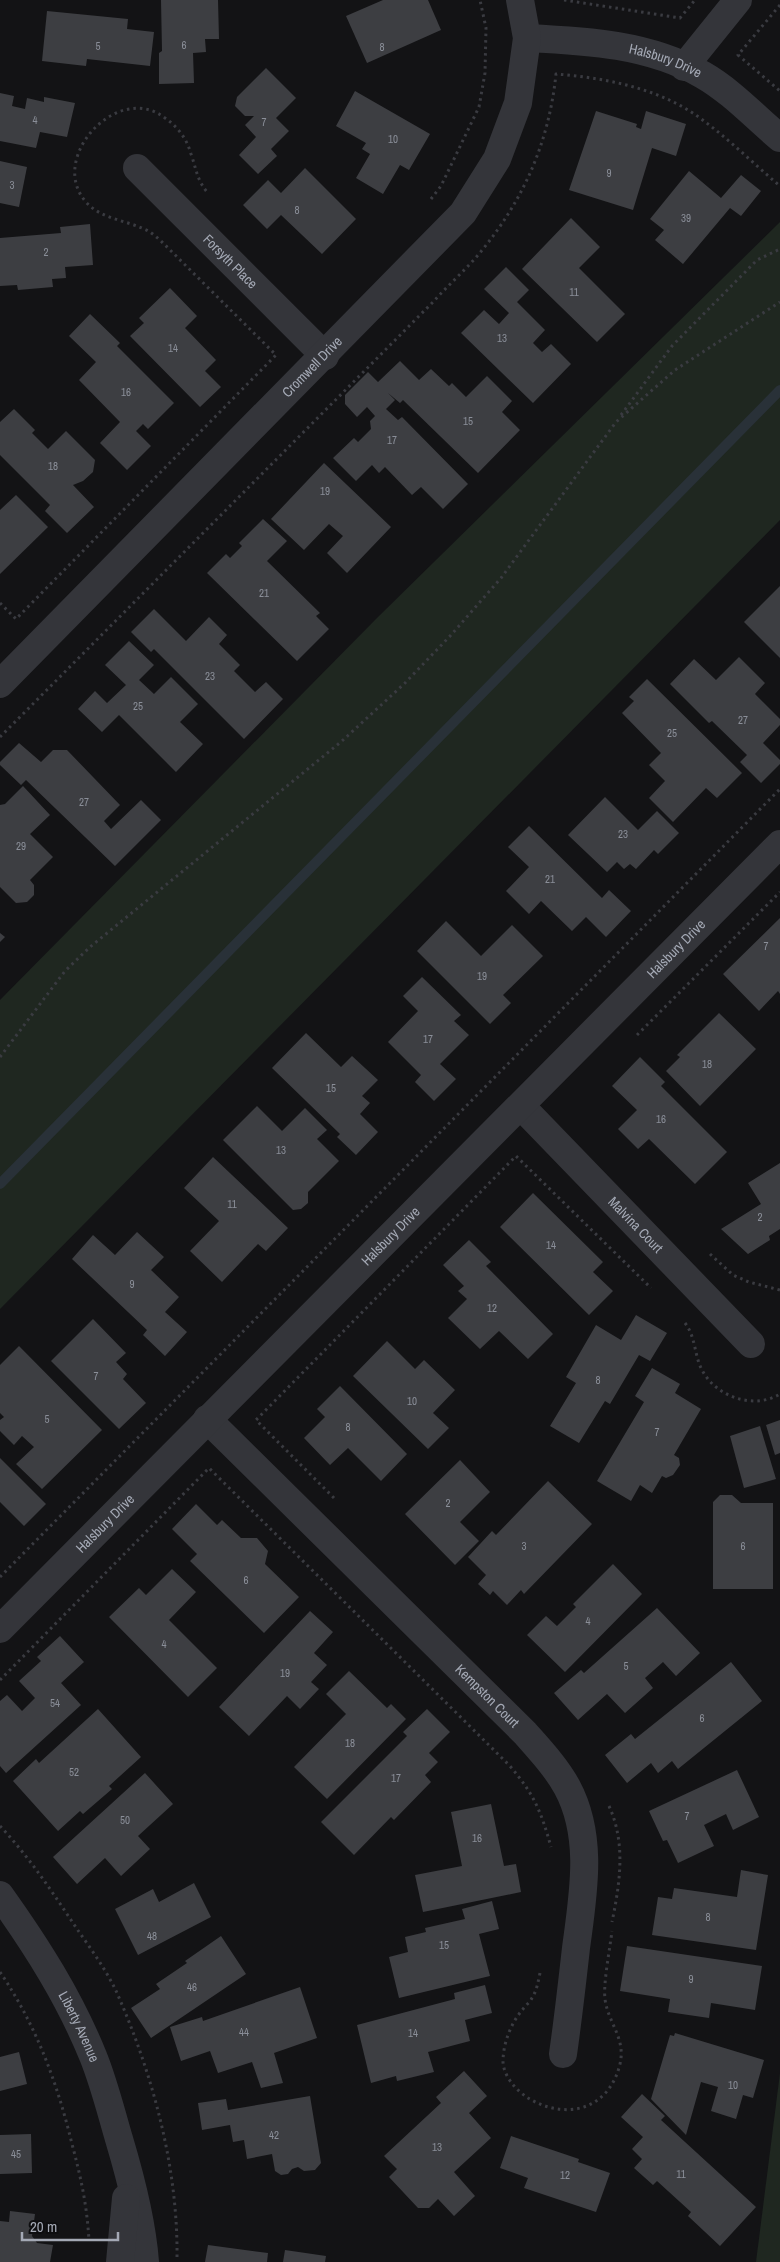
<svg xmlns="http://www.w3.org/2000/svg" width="780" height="2262" font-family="'Archivo Narrow',sans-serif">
	<rect width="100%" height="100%" fill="#131315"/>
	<g fill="#1f2720">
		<path d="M780,222v298l-780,789v-309l377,-382z"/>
		<path d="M780,2073v189h-24z"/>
	</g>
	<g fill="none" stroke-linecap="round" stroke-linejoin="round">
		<path stroke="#293138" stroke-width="10" d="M0,1184l780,-794"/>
	</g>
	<g fill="#3d3e42">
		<path d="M161,0h57l1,39h-14l1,13 -13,1 1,30 -35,1v-31l3,-2z"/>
		<path d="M383,0h45l13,30 -74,33 -21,-47z"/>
		<path d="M47,11l81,8 -1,10 27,3 -4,34 -63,-7 -1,7 -44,-5z"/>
		<path d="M266,68l30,30 -20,20 13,13 -18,18 6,7 -19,18 -19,-19 17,-18 -11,-12 9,-9h-9l-10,-10 2,-9z"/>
		<path d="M355,91l75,43 -21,36 -9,-5 -17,29 -27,-16 14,-24 -8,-5 4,-6 -30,-17z"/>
		<path d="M0,93l14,3 -2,10 13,3 2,-11 17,4v-5l31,6 -8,34 -27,-5 -4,16 -36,-7z"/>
		<path d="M596,111l41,13 -1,3 5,2 5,-18 40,13 -10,32 -24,-8 -19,62 -64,-20z"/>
		<path d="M0,161l27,6 -8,40 -19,-4z"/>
		<path d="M305,168l51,51 -34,35 -41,-39 -14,14 -24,-24 25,-25 13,13z"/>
		<path d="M689,171l32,27 20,-23 20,16 -20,25 -11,-8 -47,56 -28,-24 9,-10 -14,-11z"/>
		<path d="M571,218l29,29 -21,21 46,46 -28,28 -75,-73z"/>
		<path d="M90,224l3,41 -28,2 1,11 -14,1 1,8 -35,3 -1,-5 -17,1v-48l61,-5 -1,-6z"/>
		<path d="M506,267l23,23 -12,12 28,28 -12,13 9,9 9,-8 20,20 -38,39 -72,-70 23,-23 15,14 10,-11 -25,-24z"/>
		<path d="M170,288l27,28 -12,12 31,32 -11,11 16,16 -21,20 -70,-71 14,-13 -5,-5z"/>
		<path d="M90,314l30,29 -3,3 57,57 -26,26 -5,-5 -7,7 15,15 -24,24 -27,-27 20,-21 -41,-42 17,-18 -27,-26z"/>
		<path d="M400,361l19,19 12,-11 18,17 3,-3 14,14 21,-21 25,25 -10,11 18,18 -42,43 -75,-73 -3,3 -12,-10 7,7 -9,9 12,11 4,-3 66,67 -25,25 -22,-22 -9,8 -27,-28 -6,6 -7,-8 -16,16 -23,-23 21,-20 4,4 13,-13 -1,-8 5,-5 -8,-9 -10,10 -12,-13v-9l23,-23 10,10z"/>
		<path d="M14,409l21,21 -3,3 16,16 18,-18 29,29 -2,12 -10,9 -10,4 21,22 -27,26 -22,-22 5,-6 -50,-50v-33z"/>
		<path d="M324,463l67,64 -44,46 -20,-20 16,-17 -14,-12 -25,26 -33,-31z"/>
		<path d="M16,495l32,32 -48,47v-64z"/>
		<path d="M263,519l24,22 -20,20 53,52 -4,3 13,13 -32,32 -90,-88 19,-19 4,4 12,-12 -3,-3z"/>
		<path d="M780,586v72l-36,-36z"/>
		<path d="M154,609l32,32 23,-24 18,18 -8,9 21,21 -6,6 21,21 11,-10 17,17 -39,40 -90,-90 -3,3 -20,-20z"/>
		<path d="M129,641l25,24 -15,15 15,14 17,-17 27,27 -18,18 23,22 -27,28 -57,-57 -17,17 -24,-23 17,-18 12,12 19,-18 -21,-20z"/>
		<path d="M739,657l26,26 -10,11 25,25v6l-17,18 17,17v4l-19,19 -21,-21 7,-7 -35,-34 -3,2 -39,-39 24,-25 22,21z"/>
		<path d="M647,679l95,94 -25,25 -11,-10 -33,34 -24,-24 16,-17 -16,-16 12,-12 -39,-40 12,-12 -5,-4z"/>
		<path d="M19,743l22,19 12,-12h14l53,55 -16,16 7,8 30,-29 20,20 -46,46 -89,-86 -5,5 -21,-20v-3z"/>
		<path d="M23,786l27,29 -20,19 23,23 -23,23 4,5v10l-7,7 -11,1 -16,-16v-82l5,-1z"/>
		<path d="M605,797l33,33 19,-19 22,22 -21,21 -4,-4 -18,19 -6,-5 -6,5 -7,-7 -10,10 -39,-37z"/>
		<path d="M529,826l73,72 7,-8 22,21 -25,26 -20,-20 -14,14 -31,-30 -12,13 -23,-23 23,-24 -21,-20z"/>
		<path d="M780,918v76l-2,-3 -19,20 -36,-37z"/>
		<path d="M446,921l35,35 31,-31 31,31 -40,39 8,8 -21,21 -73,-73z"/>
		<path d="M0,933l5,4 -5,5z"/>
		<path d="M422,977l39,38 -7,6 15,14 -29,29 16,15 -22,22 -19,-19 6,-7 -33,-33 30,-31 -15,-15z"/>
		<path d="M719,1013l37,36 -56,57 -34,-35 14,-14 -3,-2z"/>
		<path d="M306,1033l35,34 11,-11 26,24 -16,16 8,7 -10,11 18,18 -22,23 -19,-18 3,-3 -68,-66z"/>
		<path d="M640,1057l25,25 -4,4 66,66 -32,32 -46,-45 -11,10 -20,-20 19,-19 -25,-24z"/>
		<path d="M257,1106l25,25 23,-23 22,22 -10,9 22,22 -31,31v11l-7,6 -8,1 -70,-70z"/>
		<path d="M213,1157l75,71 -22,23 -8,-7 -36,38 -32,-31 29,-30 -35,-33z"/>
		<path d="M780,1163v66l-11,7 1,4 -22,14 -27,-25 40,-25 -13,-21z"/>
		<path d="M533,1193l70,69 -10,10 20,19 -24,24 -89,-88z"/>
		<path d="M137,1232l27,25 -13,13 28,27 -14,15 22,20 -22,24 -22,-21 4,-5 -75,-71 21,-24 22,20z"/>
		<path d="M469,1240l22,22 -5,4 67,68 -25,25 -29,-28 -19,18 -32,-31 19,-19 -9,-8 6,-5 -21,-21z"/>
		<path d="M636,1315l31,18 -17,28 -11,-6 -29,49 -5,-3 -26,42 -29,-17 26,-43 -10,-6 30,-52 25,15z"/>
		<path d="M93,1319l33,34 -10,9 11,12 -4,5 23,24 -27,26 -68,-68z"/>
		<path d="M387,1341l28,28 9,-9 31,30 -22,23 16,15 -21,21 -75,-73z"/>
		<path d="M19,1346l83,84 -60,59 -26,-25 18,-17 -12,-11 -8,9 -14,-14v-11l4,-3 -4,-4v-48z"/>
		<path d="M652,1368l28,16 -5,9 26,16 -27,46 5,3 1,7 -7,10 -7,3 -4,-2 -10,17 -12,-8 -9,16 -34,-20 47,-79 -9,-6z"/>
		<path d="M340,1386l67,68 -26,27 -33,-33 -18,17 -26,-27 21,-21 -8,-8z"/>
		<path d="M780,1420v33l-5,2 -9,-30z"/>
		<path d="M760,1426l16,53 -32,9 -14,-52z"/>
		<path d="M0,1458l46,46 -22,22 -24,-24z"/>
		<path d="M460,1460l30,32 -30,30 19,19 -24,24 -50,-51z"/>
		<path d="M548,1481l44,43 -68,70 -3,-4 -14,15 -14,-14 -3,4 -12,-11 8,-9 -18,-18 24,-26 4,4z"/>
		<path d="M720,1495h12l9,8h32v86h-60v-87z"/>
		<path d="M196,1504l21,21 5,-5 19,18h16l11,13 -3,13 34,33 -35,36 -74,-72 7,-7 -25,-25z"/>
		<path d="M613,1564l29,30 -77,78 -38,-37 19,-19 11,10 19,-19 -3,-3z"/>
		<path d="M172,1569l24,23 -27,28 48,48 -29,29 -79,-80 30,-29 7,7z"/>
		<path d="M657,1608l43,45 -24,23 -13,-14 -18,16 8,10 -28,25 -18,-19 -29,26 -24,-27 27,-23 3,3z"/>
		<path d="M310,1611l23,21 -19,21 13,12 -16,17 8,7 -19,20 -13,-13 -38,40 -30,-29z"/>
		<path d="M60,1636l24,26 -23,21 20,22 -75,68 -6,-7v-65l7,-6 15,16 13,-13 -16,-17 22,-20 -4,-4z"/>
		<path d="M731,1662l31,39 -84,68 -6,-8 -14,12 -7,-10 -24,20 -22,-28 26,-21 4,5z"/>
		<path d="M349,1671l38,37 4,-4 15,15 -79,80 -33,-32 52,-53 -20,-20z"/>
		<path d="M98,1709l43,48 -32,29 3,3 -29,25 -3,-3 -22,20 -45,-50 23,-22 3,4z"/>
		<path d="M427,1709l23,23 -21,21 9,9 -13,13 6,7 -37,38 -3,-3 -37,38 -33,-33 86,-86 -4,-4z"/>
		<path d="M737,1770l22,47 -26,13 -7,-16 -22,11 10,21 -36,17 -11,-23 -4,1 -14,-30z"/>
		<path d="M145,1773l28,31 -35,32 12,13 -29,27 -16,-18 -28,26 -24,-27z"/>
		<path d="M491,1804l13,62 12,-2 5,28 -98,20 -8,-37 47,-9 -11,-54z"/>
		<path d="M741,1870l27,5 -12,75 -104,-15 6,-38 14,2 2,-11 63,9z"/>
		<path d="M194,1883l17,34 -73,38 -23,-46 38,-20 6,13z"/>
		<path d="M492,1901l7,28 -20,5 11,42 -91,22 -10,-41 19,-5 -3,-15 21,-5 -1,-4 40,-9 -3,-10z"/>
		<path d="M221,1936l25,38 -95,64 -20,-30 29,-19 -4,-5 31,-21 -2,-2z"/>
		<path d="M627,1946l135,20 -7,44 -44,-7 -2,15 -41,-6 2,-13 -50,-8z"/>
		<path d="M485,1985l7,28 -27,7 5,21 -42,11 6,20 -37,9 -1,-5 -25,7 -14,-58 98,-26 -1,-6z"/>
		<path d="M300,1987l17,51 -43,15 9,30 -22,5 -9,-26 -34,11 -8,-22 -29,10 -11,-34 32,-10 1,4z"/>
		<path d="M675,2033l89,27 -11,38 -10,-3 -7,24 -25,-8 7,-24 -17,-5 -15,53 -35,-36 19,-64 4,1z"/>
		<path d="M19,2052l8,32 -27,7v-34z"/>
		<path d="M464,2071l23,25 -18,17 22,25 -37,34 21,24 -21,20 -16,-17 -9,9h-11l-29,-31 8,-8 -13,-13 57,-53 -5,-6z"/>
		<path d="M642,2094l23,22 -4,4 95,87 -36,39 -32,-30 3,-4 -34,-31 -4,4 -19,-17 8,-9 -10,-10 11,-12 -22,-20z"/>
		<path d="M310,2096l11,67 -6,7 -11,1 -6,-4 -6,2 -4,5 -7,1 -6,-4 -3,-17 -25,5 -3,-19 -11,2 -3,-17 -28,5 -4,-27 28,-4 2,11z"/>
		<path d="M31,2134l1,39 -32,1v-39z"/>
		<path d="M511,2136l68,23 -1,3 32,11 -14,39 -72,-24 4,-10 -28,-10z"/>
		<path d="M10,2211l25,3 -3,22 5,7 16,2 -3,17h-50v-41l9,1z"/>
		<path d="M208,2245l60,8 -1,9h-62z"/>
		<path d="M285,2250l41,6 -1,6h-42z"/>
	</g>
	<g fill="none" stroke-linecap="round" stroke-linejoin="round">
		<g stroke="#3a3b41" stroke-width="3" stroke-dasharray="2.5 4" stroke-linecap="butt">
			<path d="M564,0l116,18 15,-18"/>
			<path d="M780,5l-42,50 42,36"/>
			<path d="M431,199l10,-13 38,-79 6,-34 1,-45 -6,-28"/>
			<path d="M621,415l51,-69 85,-86 23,-11"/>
			<path d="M0,603l16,16 260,-264 -116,-115c-5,-4 -10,-9 -16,-11 -19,-9 -43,-10 -58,-27 -39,-44 32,-121 79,-84 13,9 22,21 26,36 5,14 6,26 16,38"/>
			<path d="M0,737l433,-435c16,-18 35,-34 50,-53 42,-52 66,-108 73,-175 51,4 107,15 148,47 27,20 51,44 76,65"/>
			<path d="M637,1035l143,-143"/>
			<path d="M0,1057l65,-86 25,-24 252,-206 63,-58 46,-48 50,-57 115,-156 59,-52 105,-68"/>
			<path d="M710,1254l23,21 16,7 31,8"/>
			<path d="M685,1323c11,14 9,32 17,47 14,27 52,40 78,24"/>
			<path d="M334,1498l-78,-78 260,-264 135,132"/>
			<path d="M0,1577l780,-788"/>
			<path d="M0,1680l209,-212 300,297c25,29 32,46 42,82"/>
			<path d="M609,1806c17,37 11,77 3,116"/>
			<path d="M0,1826c30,32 53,67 77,103 14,20 30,42 40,64 36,82 61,175 60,264"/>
			<path d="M0,1972c36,53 57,110 72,172 9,34 15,61 17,97"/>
			<path d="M540,1973c-2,9 -3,17 -8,25 -2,4 -6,7 -9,11 -12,14 -20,34 -20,53 1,15 13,28 25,36 38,23 81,12 92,-34 6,-26 -12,-41 -15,-65 -2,-15 5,-51 7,-68"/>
		</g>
		<g stroke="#34353a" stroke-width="28">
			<path id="s1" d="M527,38c61,3 122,6 176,37 28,16 52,42 77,63"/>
			<path d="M684,67l54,-67"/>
			<path id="s2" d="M137,168l188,188"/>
			<path id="s3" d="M0,684l463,-471 34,-54 21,-56 9,-65 -7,-38"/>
			<path id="s4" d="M521,1106l230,238"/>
			<path id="s5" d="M207,1419l318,314c15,17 31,34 42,54 27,50 16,108 9,161 -4,36 -8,71 -13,106"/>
			<path id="s6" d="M0,1629l780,-785"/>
			<path id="s7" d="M0,1895c37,52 69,102 93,161 11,27 18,56 26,83 12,40 23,82 26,123"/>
			<path d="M120,2262l6,-64"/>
		</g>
	</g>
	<g text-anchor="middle" stroke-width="4.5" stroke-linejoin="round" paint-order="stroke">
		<g font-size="11" fill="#8a8e98">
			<text x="184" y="49">6</text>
			<text x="98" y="50">5</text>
			<text x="382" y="51">8</text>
			<text x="35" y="124">4</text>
			<text x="264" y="126">7</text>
			<text x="393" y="143">10</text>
			<text x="609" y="177">9</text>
			<text x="12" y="189">3</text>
			<text x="297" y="214">8</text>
			<text x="686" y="222">39</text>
			<text x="46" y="256">2</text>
			<text x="574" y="296">11</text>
			<text x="502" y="342">13</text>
			<text x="173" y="352">14</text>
			<text x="126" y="396">16</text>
			<text x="468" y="425">15</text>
			<text x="392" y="444">17</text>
			<text x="53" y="470">18</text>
			<text x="325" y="495">19</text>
			<text x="264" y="597">21</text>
			<text x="210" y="680">23</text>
			<text x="138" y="710">25</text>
			<text x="743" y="724">27</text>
			<text x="672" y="737">25</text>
			<text x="84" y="806">27</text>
			<text x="623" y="838">23</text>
			<text x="21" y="850">29</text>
			<text x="550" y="883">21</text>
			<text x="766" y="950">7</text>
			<text x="482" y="980">19</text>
			<text x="428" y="1043">17</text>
			<text x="707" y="1068">18</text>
			<text x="331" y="1092">15</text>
			<text x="661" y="1123">16</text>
			<text x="281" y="1154">13</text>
			<text x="232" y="1208">11</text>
			<text x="760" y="1221">2</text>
			<text x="551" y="1249">14</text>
			<text x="132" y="1288">9</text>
			<text x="492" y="1312">12</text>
			<text x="96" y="1380">7</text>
			<text x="598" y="1384">8</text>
			<text x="412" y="1405">10</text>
			<text x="47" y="1423">5</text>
			<text x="348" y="1431">8</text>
			<text x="657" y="1436">7</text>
			<text x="448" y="1507">2</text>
			<text x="524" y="1550">3</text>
			<text x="743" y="1550">6</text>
			<text x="246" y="1584">6</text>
			<text x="588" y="1625">4</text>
			<text x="164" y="1648">4</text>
			<text x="626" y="1670">5</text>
			<text x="285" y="1677">19</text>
			<text x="55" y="1707">54</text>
			<text x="702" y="1722">6</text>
			<text x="350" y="1747">18</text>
			<text x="74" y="1776">52</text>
			<text x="396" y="1782">17</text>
			<text x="687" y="1820">7</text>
			<text x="125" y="1824">50</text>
			<text x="477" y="1842">16</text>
			<text x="708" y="1921">8</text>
			<text x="152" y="1940">48</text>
			<text x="444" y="1949">15</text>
			<text x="691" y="1983">9</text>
			<text x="192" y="1991">46</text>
			<text x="244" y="2036">44</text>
			<text x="413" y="2037">14</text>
			<text x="733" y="2089">10</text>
			<text x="274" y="2139">42</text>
			<text x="437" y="2151">13</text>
			<text x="16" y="2158">45</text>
			<text x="681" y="2178">11</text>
			<text x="565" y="2179">12</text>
		</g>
		<g font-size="14" fill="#a4a9b5" stroke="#0e0e10">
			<text dy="5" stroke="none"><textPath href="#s1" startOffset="141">Halsbury Drive</textPath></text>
			<text dy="5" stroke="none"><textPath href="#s2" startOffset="132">Forsyth Place</textPath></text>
			<text dy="5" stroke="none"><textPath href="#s3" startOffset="445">Cromwell Drive</textPath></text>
			<text dy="5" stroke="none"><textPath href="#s6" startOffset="959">Halsbury Drive</textPath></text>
			<text dy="5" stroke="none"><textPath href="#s4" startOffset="165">Malvina Court</textPath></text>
			<text dy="5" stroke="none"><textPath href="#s6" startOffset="554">Halsbury Drive</textPath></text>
			<text dy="5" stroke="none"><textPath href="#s6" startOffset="149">Halsbury Drive</textPath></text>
			<text dy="5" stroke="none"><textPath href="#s5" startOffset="394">Kempston Court</textPath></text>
			<text dy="5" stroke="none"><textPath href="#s7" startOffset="154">Liberty Avenue</textPath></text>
		</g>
	</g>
	<path d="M22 2232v8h96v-8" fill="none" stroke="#a4a9b5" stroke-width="2.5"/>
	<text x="30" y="2232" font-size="15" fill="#a4a9b5" stroke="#0e0e10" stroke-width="4" paint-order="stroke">20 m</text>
</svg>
